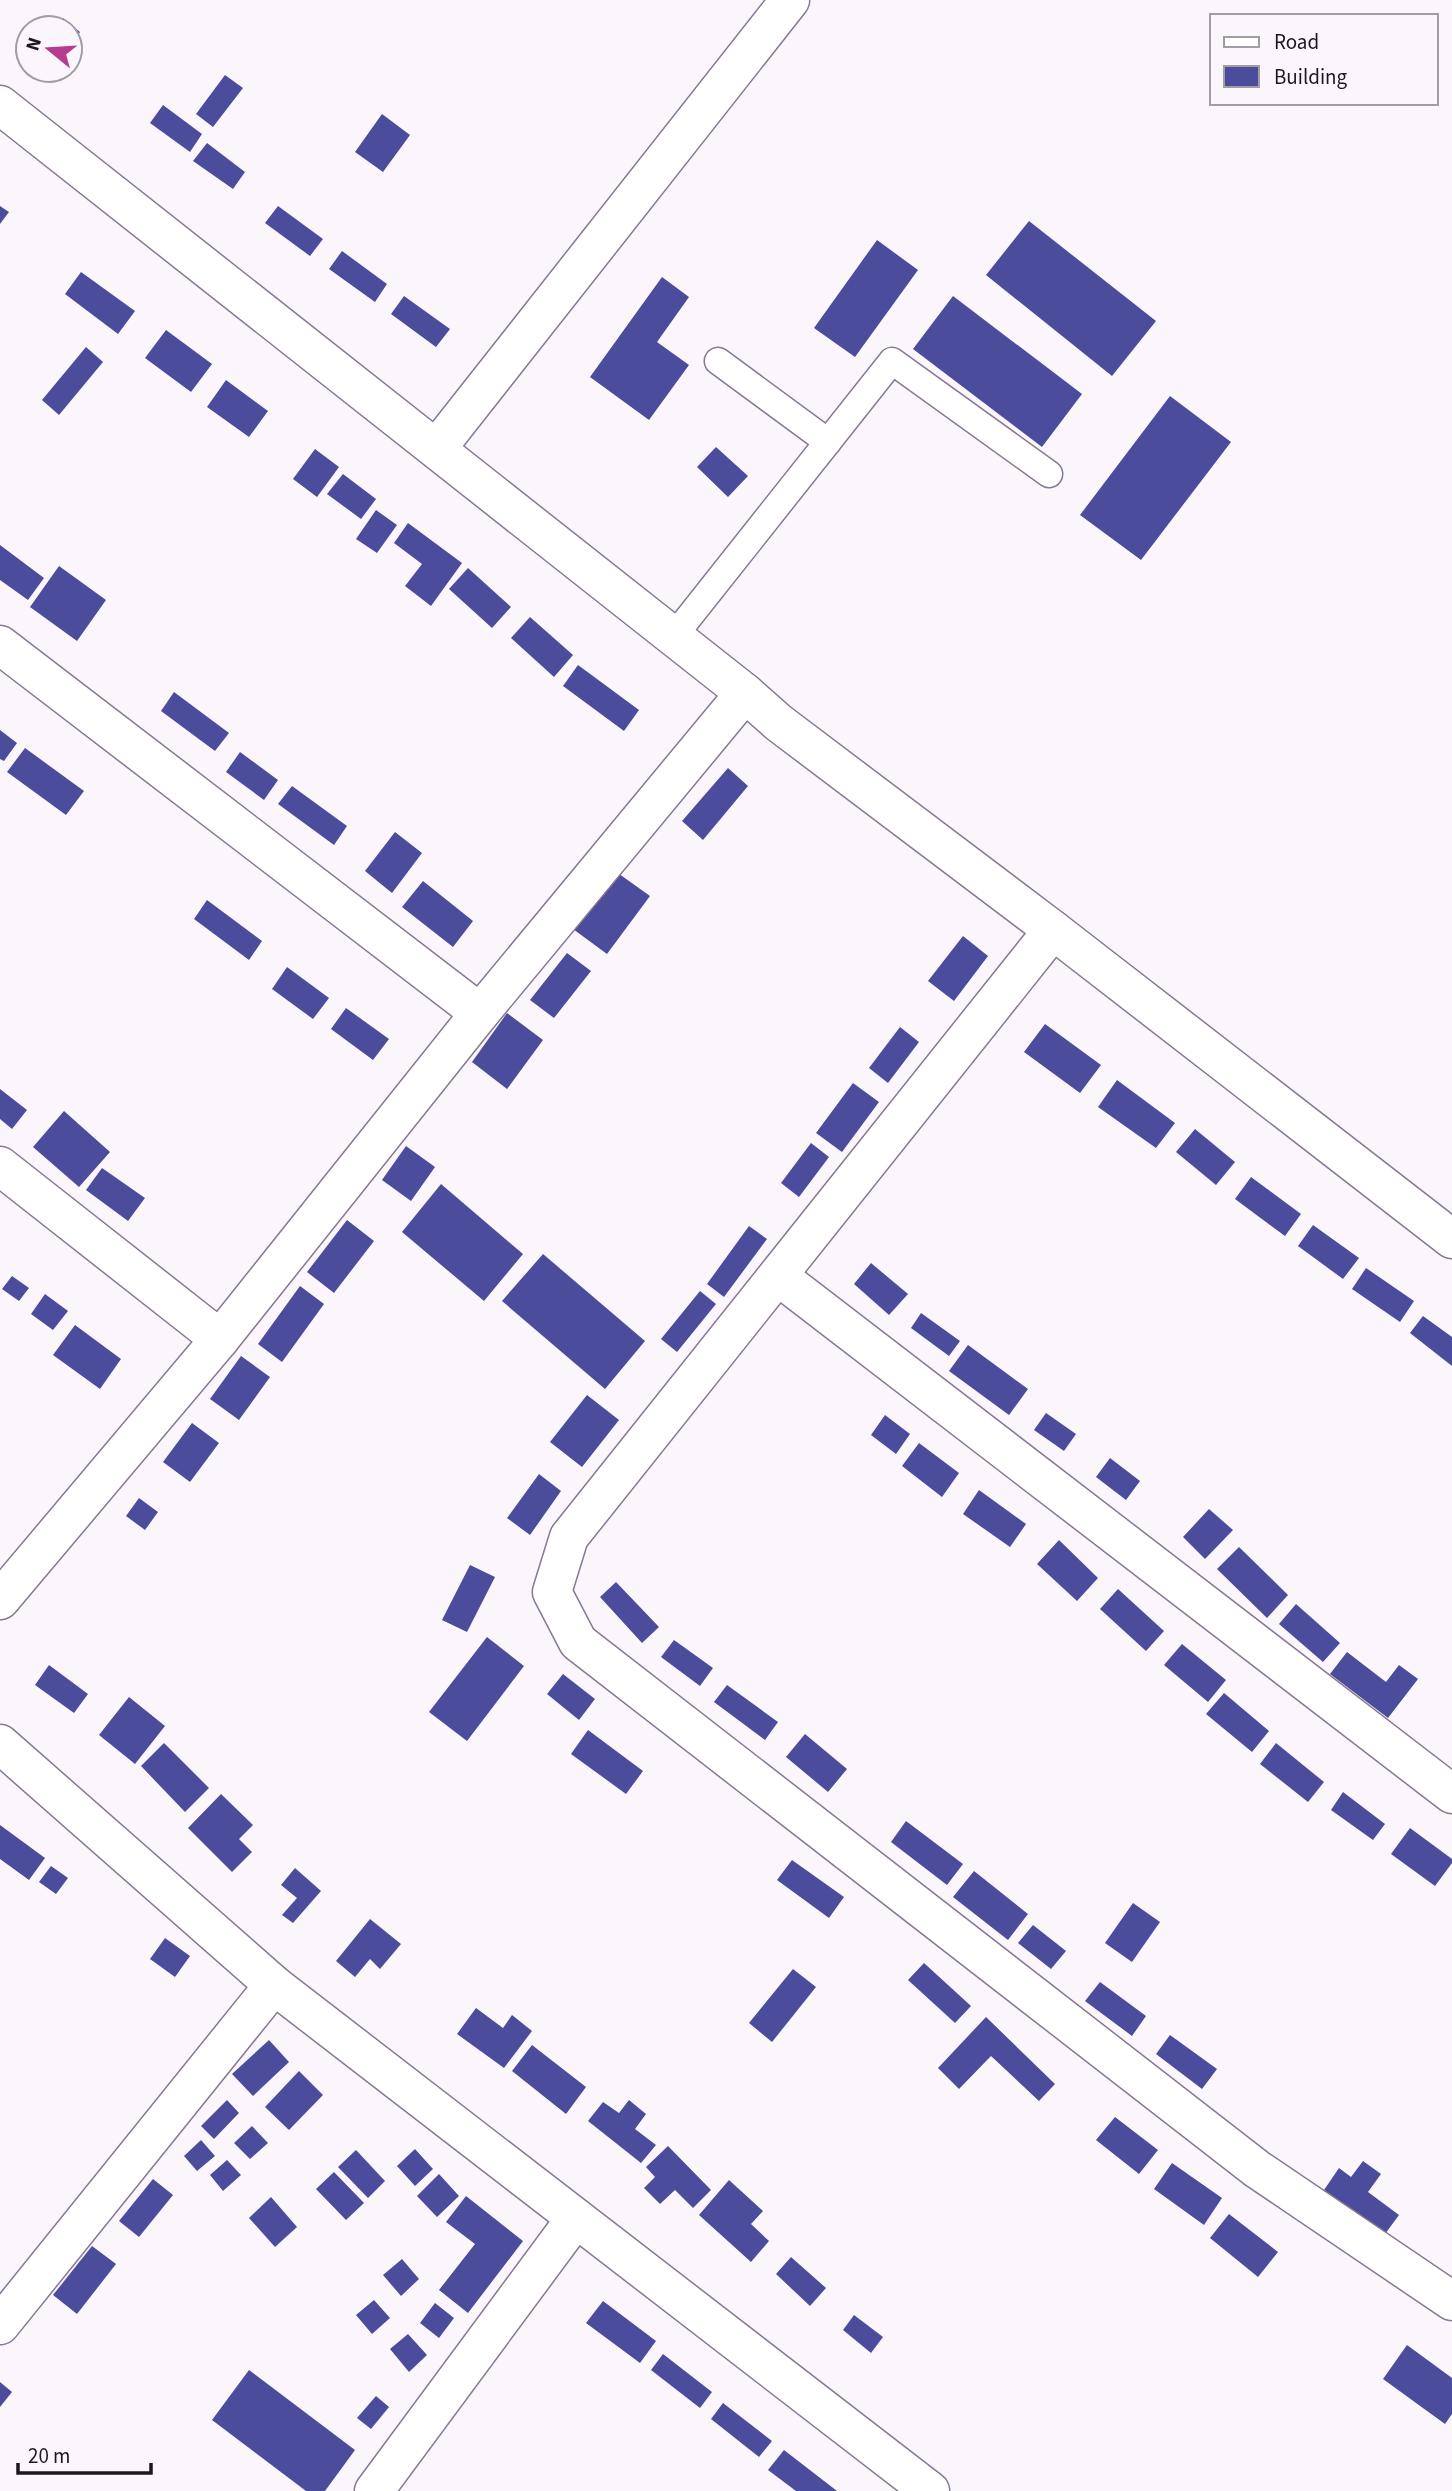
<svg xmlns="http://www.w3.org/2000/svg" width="1452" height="2491" font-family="'Source Sans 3',sans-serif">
	<rect width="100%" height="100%" fill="#faf6fc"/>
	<g fill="#4c4c9d">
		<path d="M63,18l17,14 -10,15v-19h-15z"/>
		<path d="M225,75l18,13 -30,39 -17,-13z"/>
		<path d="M163,105l39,29 -12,18 -40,-29z"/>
		<path d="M382,114l28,21 -27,37 -28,-20z"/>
		<path d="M207,143l38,29 -12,17 -40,-28z"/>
		<path d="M0,206l9,6 -9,12z"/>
		<path d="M278,206l45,33 -13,17 -45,-33z"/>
		<path d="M1029,221l127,100 -44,55 -126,-101z"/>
		<path d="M877,240l41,30 -63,87 -41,-29z"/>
		<path d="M342,251l45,33 -12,18 -46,-33z"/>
		<path d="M81,272l54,39 -17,23 -53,-40z"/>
		<path d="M662,277l27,20 -32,45 32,23 -40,55 -59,-43z"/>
		<path d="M404,296l46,33 -14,18 -45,-33z"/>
		<path d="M953,296l129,98 -40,53 -129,-98z"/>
		<path d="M166,330l46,34 -21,28 -46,-34z"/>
		<path d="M86,347l17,15 -44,53 -17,-15z"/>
		<path d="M226,380l42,31 -19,26 -42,-30z"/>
		<path d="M1170,396l61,46 -90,118 -61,-45z"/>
		<path d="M716,447l32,29 -20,21 -31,-30z"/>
		<path d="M315,449l24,18 -22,30 -24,-18z"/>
		<path d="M343,474l33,25 -15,20 -34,-25z"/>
		<path d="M376,510l21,15 -20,28 -21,-14z"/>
		<path d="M408,523l54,40 -31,43 -26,-20 17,-22 -28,-21z"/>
		<path d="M0,545l44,33 -16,22 -28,-20z"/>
		<path d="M59,566l47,34 -29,41 -47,-34z"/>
		<path d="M468,568l43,39 -19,21 -43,-39z"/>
		<path d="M530,617l43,38 -19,22 -43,-39z"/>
		<path d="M578,665l61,45 -15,21 -61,-45z"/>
		<path d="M174,692l55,41 -14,18 -54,-40z"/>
		<path d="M0,730l17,13 -13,18 -4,-2z"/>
		<path d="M25,748l59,43 -18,24 -59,-43z"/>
		<path d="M240,752l38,28 -14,20 -38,-28z"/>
		<path d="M728,768l20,18 -45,54 -21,-19z"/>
		<path d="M292,786l55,40 -13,19 -56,-41z"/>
		<path d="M395,832l27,21 -30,40 -27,-22z"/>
		<path d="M615,871l35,25 -43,58 -34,-25z"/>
		<path d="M423,881l50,40 -20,26 -51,-40z"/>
		<path d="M207,900l55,41 -13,19 -55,-41z"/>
		<path d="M963,936l25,20 -34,45 -26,-20z"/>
		<path d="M567,953l24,18 -37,47 -24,-18z"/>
		<path d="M287,967l42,31 -16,21 -41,-30z"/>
		<path d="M346,1008l43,31 -16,21 -42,-31z"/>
		<path d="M507,1013l36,27 -36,49 -35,-27z"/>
		<path d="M1045,1024l56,41 -21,28 -56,-41z"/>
		<path d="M900,1027l19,15 -31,41 -19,-15z"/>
		<path d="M1117,1080l58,43 -19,25 -58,-41z"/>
		<path d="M853,1083l26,19 -37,50 -26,-19z"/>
		<path d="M0,1089l27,21 -15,19 -12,-10z"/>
		<path d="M64,1111l46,41 -31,35 -46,-40z"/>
		<path d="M1195,1129l40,33 -19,23 -40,-33z"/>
		<path d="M811,1143l18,14 -30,40 -18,-14z"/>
		<path d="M406,1146l29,21 -24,34 -29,-21z"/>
		<path d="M102,1168l43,30 -17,23 -42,-31z"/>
		<path d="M1251,1177l50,37 -16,22 -50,-37z"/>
		<path d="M441,1184l82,70 -39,47 -82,-69z"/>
		<path d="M347,1220l27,21 -40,52 -27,-21z"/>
		<path d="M1313,1225l46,33 -16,21 -45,-33z"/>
		<path d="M749,1226l18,13 -43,58 -17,-13z"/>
		<path d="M543,1254l102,87 -40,48 -103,-88z"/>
		<path d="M871,1263l37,31 -19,21 -35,-31z"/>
		<path d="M1366,1268l48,33 -14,21 -48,-33z"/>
		<path d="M12,1276l17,12 -10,13 -17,-12z"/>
		<path d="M300,1286l24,18 -42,58 -24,-18z"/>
		<path d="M700,1291l16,13 -39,48 -16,-13z"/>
		<path d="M45,1294l23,17 -15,19 -22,-16z"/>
		<path d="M921,1313l39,28 -11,15 -38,-28z"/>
		<path d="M1423,1316l29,21v29l-42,-33z"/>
		<path d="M75,1325l46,34 -21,30 -47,-34z"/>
		<path d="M968,1345l60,44 -19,26 -60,-44z"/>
		<path d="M241,1356l29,21 -31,43 -29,-21z"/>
		<path d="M587,1395l32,25 -37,47 -32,-25z"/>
		<path d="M1046,1413l30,21 -12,17 -30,-21z"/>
		<path d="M885,1415l25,19 -14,20 -25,-19z"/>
		<path d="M192,1423l27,20 -29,39 -27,-20z"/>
		<path d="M919,1443l40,30 -17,24 -40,-31z"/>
		<path d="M1110,1458l30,23 -14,19 -30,-23z"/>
		<path d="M539,1474l22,17 -31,44 -23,-17z"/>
		<path d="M979,1490l47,34 -16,23 -47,-33z"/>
		<path d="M139,1498l19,14 -13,18 -19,-14z"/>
		<path d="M1209,1509l24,21 -28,29 -22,-22z"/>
		<path d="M1059,1540l39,38 -21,23 -40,-37z"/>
		<path d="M1239,1547l49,48 -21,23 -50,-49z"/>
		<path d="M470,1565l25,12 -28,55 -25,-12z"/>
		<path d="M616,1582l43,45 -17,16 -42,-46z"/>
		<path d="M1118,1589l46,42 -18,20 -46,-42z"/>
		<path d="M1296,1604l44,39 -17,19 -44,-38z"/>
		<path d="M487,1637l37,29 -57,75 -38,-29z"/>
		<path d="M674,1640l39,28 -13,18 -39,-29z"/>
		<path d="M1182,1644l44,36 -18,22 -44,-37z"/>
		<path d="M1347,1652l39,30 13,-17 19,14 -30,39 -58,-44z"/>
		<path d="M49,1665l39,29 -14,19 -39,-28z"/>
		<path d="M563,1674l32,25 -16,21 -32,-26z"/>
		<path d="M727,1685l51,37 -13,18 -51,-38z"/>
		<path d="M1224,1693l45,38 -17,21 -46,-38z"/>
		<path d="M129,1697l36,29 -30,38 -36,-29z"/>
		<path d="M588,1730l55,41 -17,23 -55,-40z"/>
		<path d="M805,1734l42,35 -19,23 -42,-35z"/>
		<path d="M164,1743l45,45 -24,24 -44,-46z"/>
		<path d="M1276,1743l48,39 -16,20 -48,-38z"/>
		<path d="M1343,1792l42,32 -12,16 -42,-30z"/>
		<path d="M221,1794l32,31 -14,14 13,13 -20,20 -44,-44z"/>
		<path d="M906,1821l57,43 -16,21 -56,-43z"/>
		<path d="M0,1825l45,33 -16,22 -29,-21z"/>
		<path d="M1410,1828l42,31v4l-17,23 -44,-32z"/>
		<path d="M792,1860l52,37 -15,21 -52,-38z"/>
		<path d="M51,1866l17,12 -12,16 -17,-12z"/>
		<path d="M295,1868l26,23 -28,32 -11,-8 15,-17 -16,-13z"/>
		<path d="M974,1871l54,43 -20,26 -55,-43z"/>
		<path d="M1133,1903l27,19 -28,40 -27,-19z"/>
		<path d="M370,1919l31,25 -21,25 -10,-10 -15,18 -19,-16z"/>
		<path d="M1033,1925l33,26 -15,18 -33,-26z"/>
		<path d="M165,1938l25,18 -15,21 -25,-18z"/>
		<path d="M924,1963l47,43 -16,17 -47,-43z"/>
		<path d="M793,1969l23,18 -44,55 -23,-19z"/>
		<path d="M1100,1982l46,34 -14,20 -47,-35z"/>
		<path d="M476,2008l27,20 9,-13 20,16 -28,37 -47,-34z"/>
		<path d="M986,2017l69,67 -16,17 -48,-45 -32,33 -21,-21z"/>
		<path d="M1170,2035l47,34 -15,20 -46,-35z"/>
		<path d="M269,2040l20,22 -36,34 -21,-22z"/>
		<path d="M532,2045l54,42 -20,27 -54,-43z"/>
		<path d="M299,2071l24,24 -34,35 -24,-23z"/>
		<path d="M227,2100l12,13 -25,26 -13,-13z"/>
		<path d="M629,2100l17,14 -11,15 21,16 -15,18 -53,-42 15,-19 16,11z"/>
		<path d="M1115,2117l43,33 -19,24 -43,-34z"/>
		<path d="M252,2126l16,17 -18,16 -16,-16z"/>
		<path d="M201,2140l14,16 -18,15 -13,-15z"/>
		<path d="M668,2146l43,44 -18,18 -18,-18 -15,14 -16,-16 11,-11 -9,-10z"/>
		<path d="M415,2149l18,20 -18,17 -18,-20z"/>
		<path d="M356,2150l29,31 -17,17 -30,-31z"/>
		<path d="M227,2160l14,15 -18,16 -13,-16z"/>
		<path d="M1363,2161l18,13 -13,18 31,23 -14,19 -61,-44 15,-22 12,9z"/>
		<path d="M1172,2163l50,35 -18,27 -50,-36z"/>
		<path d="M334,2172l30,31 -18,17 -30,-31z"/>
		<path d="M439,2174l20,22 -22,21 -20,-21z"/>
		<path d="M153,2179l20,16 -34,42 -20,-16z"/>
		<path d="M729,2180l34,31 -12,13 18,17 -18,21 -52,-47z"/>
		<path d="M466,2196l57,45 -55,72 -29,-23 36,-46 -29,-22z"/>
		<path d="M271,2197l26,30 -22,20 -26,-29z"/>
		<path d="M1229,2214l49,38 -20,25 -48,-39z"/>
		<path d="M92,2246l24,18 -39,50 -24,-19z"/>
		<path d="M791,2257l35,31 -16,18 -34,-32z"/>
		<path d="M402,2259l17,20 -18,17 -18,-21z"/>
		<path d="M374,2300l16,18 -18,16 -16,-19z"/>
		<path d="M603,2301l53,40 -16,22 -54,-40z"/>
		<path d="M435,2303l19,15 -15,20 -19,-15z"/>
		<path d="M854,2315l29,22 -12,16 -28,-23z"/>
		<path d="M408,2334l19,21 -18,17 -19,-23z"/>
		<path d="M1407,2345l45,33v36l-7,10 -62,-45z"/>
		<path d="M663,2354l49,38 -12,16 -49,-38z"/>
		<path d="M249,2370l106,80 -30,41h-19l-94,-71z"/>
		<path d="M0,2382l12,10 -12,15z"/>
		<path d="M376,2396l13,11 -18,22 -14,-11z"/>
		<path d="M723,2403l49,38 -13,16 -48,-38z"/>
		<path d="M784,2450l53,41h-41l-28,-21z"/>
	</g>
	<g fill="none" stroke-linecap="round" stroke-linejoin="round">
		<defs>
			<g id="lane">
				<path d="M718,361l110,81"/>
				<path d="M674,636l218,-275 157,113"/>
			</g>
			<g id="street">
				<path d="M0,105l745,588"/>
				<path d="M437,448l353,-448"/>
				<path d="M0,645l480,368"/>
				<path d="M1053,930l-484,607 -17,55 26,50 679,527 195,132"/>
				<path d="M0,1166l220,173"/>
				<path d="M778,1276l674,518"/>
				<path d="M0,1600l220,-261 260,-326 265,-320 34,30 274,207 399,309"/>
				<path d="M0,1744l274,241 656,506"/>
				<path d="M0,2325l274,-340"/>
				<path d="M374,2491l202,-273"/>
			</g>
		</defs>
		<use href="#lane" stroke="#887892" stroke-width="29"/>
		<use href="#street" stroke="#887892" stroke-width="41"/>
		<use href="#lane" stroke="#fff" stroke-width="26"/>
		<use href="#street" stroke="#fff" stroke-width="38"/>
	</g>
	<rect x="1210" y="14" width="228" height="91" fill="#faf6fc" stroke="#a29da5" stroke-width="2"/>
	<rect x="1224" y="37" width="35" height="10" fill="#ffffff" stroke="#a29da5" stroke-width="2"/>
	<text x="1274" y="49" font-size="21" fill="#1e1722">Road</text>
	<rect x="1224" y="66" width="35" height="21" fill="#4c4c9d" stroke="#a29da5" stroke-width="2"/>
	<text x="1274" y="84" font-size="21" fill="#1e1722">Building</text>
	<g transform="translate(49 49) rotate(288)"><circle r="33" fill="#faf6fc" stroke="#a29da5" stroke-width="2"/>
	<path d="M0-5L12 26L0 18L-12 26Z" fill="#b63c8f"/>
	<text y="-10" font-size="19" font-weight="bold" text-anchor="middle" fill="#1e1722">N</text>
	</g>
	<path d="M18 2463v10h133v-10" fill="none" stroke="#1e1722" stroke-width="3.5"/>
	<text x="28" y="2463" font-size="21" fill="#1e1722" stroke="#faf6fc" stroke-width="5" paint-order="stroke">20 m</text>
</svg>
